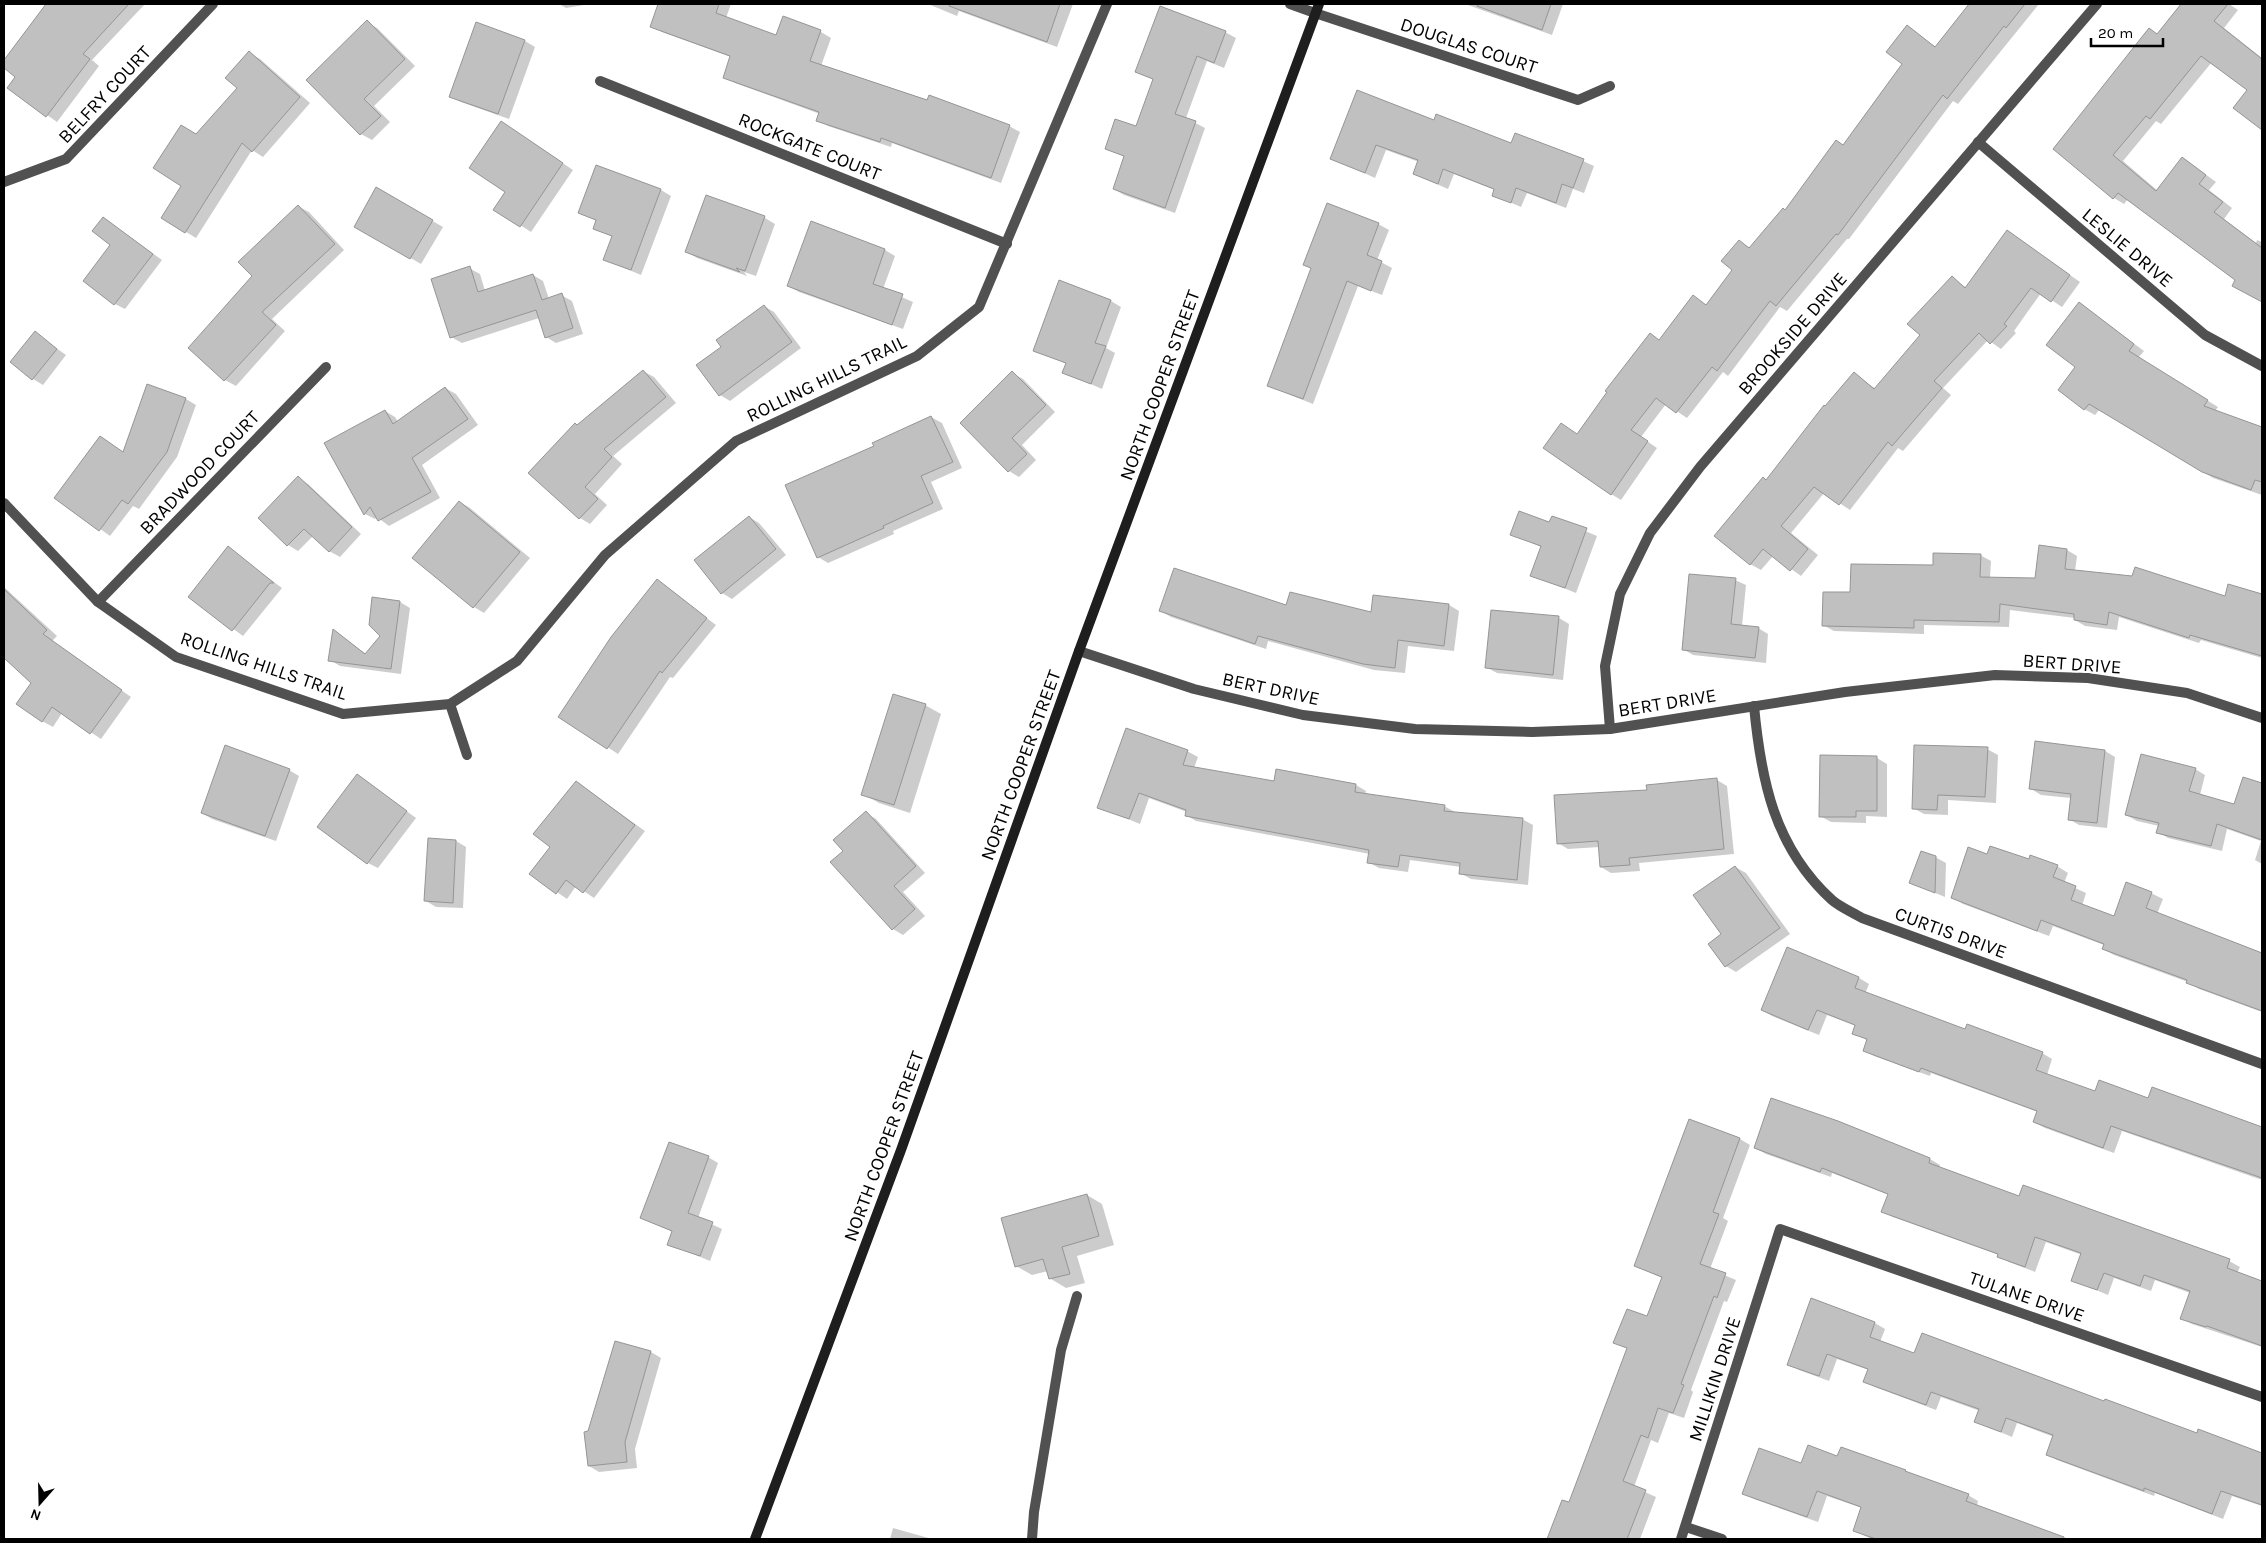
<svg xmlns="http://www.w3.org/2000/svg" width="2266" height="1543" font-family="Karla,sans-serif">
	<rect width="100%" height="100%" fill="#fff"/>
	<g fill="#0003">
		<path d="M47,4h98l-53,56 7,6 -42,56 -48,-34 8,-11 -13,-10v-5z"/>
		<path d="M559,4h31l-24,4z"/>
		<path d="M660,4h71l-5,14 51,19 6,-19 38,14 10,6 -10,28 188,60 11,6 -19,51 -109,-40 -1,4 -63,-21 -11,-6 3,-6 -85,-31 -11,-6 7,-20 -69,-25 -10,-6z"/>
		<path d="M928,4h145l-16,43 -98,-36 -2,5z"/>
		<path d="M1465,4h98l-11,31z"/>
		<path d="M1970,4h69l-81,100 -5,-3 -104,138h-2l-60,72 -7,-4 -52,69 -5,-4 -36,46 -21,-14 -25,33 16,11 -36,52 -10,-6 -33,-59 82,-95 47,-34 27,-36 5,-28 12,6 92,-102 61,-83 3,-36 29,20z"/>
		<path d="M2183,4h46l9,6 -14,18 38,30v70l-27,-20 13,-18 -36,-28 -51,62 -5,-3 -33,40 35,30 25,-33 33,24 -7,8 23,18 -8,11 32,24 1,-3 5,2v59l-18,-10 -8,-11 -108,-81 -4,5 -10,-6 -60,-49 96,-120 9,6z"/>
		<path d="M367,22l10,6 38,38 -41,40 16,16 -18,18 -11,-6 -53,-54z"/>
		<path d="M477,24l48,17 10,6 -26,72 -48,-17 -10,-6z"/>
		<path d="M1225,32l11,6 -12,30 -17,-7 -21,57 19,10 -30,85 -51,-18 -10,-6 11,-32 -19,-9 31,-20 17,-48 -18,-9z"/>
		<path d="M249,53l11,6 50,44 -47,54 -11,-7 -56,88 -33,-20 20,-32 13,-51 43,-47z"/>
		<path d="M1435,122l77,22 71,17 11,5 -10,27 -11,-4 -7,19 -39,-15 -6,14 -28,-12 2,-5 -41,-16 -6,15 -23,-10 -11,-6 5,-11 -33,-12 -11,28 -44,-20z"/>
		<path d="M512,129l61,41 -42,62 -36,-23 12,-17z"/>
		<path d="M597,167l64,23 10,6 -30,79 -36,-15 8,-23 -19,-9 3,-7 -18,-9z"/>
		<path d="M377,189l66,38 -22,37 -66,-38z"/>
		<path d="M707,196l58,22 10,6 -19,52 -12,-4 3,4 -50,-18 -10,-6z"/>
		<path d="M299,207l10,5 35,38 -72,69 13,12 -49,55 -11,-6 -36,-32 65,-72z"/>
		<path d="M103,218l59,42 -37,49 -10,-5 -3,-59z"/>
		<path d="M811,223l74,27 10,6 -12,33 30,13 -10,27 -104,-37 -11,-6z"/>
		<path d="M1378,224l11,6 -12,30 15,8 -10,27 -24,-9 -45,118 -45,-18 44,-117 -8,-5z"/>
		<path d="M2007,231l73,51 -18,25 -21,-14 -27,38 2,2 -15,16 -13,-9 -45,48 8,7 -48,56 -5,-3 -48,62 -26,-17 -33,40 27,22 -17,21 -28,-20 -12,14 -11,-6 17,-83 87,-107 22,15 46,-54 30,-57 15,10z"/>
		<path d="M469,268l11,6 5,17 48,-16 10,6 6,18 12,-4 11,6 11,33 -27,9 -10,-6 -7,-19 -77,25 -11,-6z"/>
		<path d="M1060,282l51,19 10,6 -15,41 9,5 -13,36 -39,-17 4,-8 -32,-14z"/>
		<path d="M2079,303l65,48 -6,7 80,49 -3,4 47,17v67l-49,-17 -113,-69 -5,6 -11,-6 -7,-42z"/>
		<path d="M764,306l10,6 27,36 -71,53 -10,-6 2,-48z"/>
		<path d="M35,333l31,22 -23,30 -10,-6z"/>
		<path d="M643,371l11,6 22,26 -63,53 9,8 -27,30 12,11 -17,19 -10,-6 -50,-45 48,-47z"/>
		<path d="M1012,373l11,6 32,33 -33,33 14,15 -17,17 -10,-6 -48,-48z"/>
		<path d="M148,385l38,14 10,6 -19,52 -38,52 -6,-3 -23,30 -54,-39 44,-60 24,16z"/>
		<path d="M445,388l11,6 22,31 -56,40 18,33 -51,28 -12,-9 -2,2 -10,-5 20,-103 10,6 3,5z"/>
		<path d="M931,417l11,6 20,45 -31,14 12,27 -50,22 1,3 -66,29 -10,-6 57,-110z"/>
		<path d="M298,478l10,6 53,50 -21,23 -11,-6 -16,-15 -15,15 -10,-6 -28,-27z"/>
		<path d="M460,502l10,6 60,50 -46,55 -10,-6z"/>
		<path d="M749,517l10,6 27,32 -54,44 -10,-6z"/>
		<path d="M1552,517l45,19 -21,57 -45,-18 10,-28 -29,-13 38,-11z"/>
		<path d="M228,548l54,40 -39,48 -53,-39z"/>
		<path d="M2067,550l10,6 -2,15 151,27 3,-12 33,9v63l-61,-18 -2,3 -80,-26 -2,13 -32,-4 -10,-6v-2l-65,-8 -1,17 -85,-2v9l-90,-3 -11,-6 28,-31 83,-27 46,-12 11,6 -1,17 46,1z"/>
		<path d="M1735,580l11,5 -4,41 16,2 10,6 -2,29 -73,-8 -10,-6z"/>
		<path d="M657,581l59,44 -43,53 -3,-1 -52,77 -58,-38z"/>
		<path d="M4,587l53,49 -5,5 79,56 -30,42 -39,-26 -9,14 -11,-6 -9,-38 -29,-27z"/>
		<path d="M400,602l10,6 -9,66 -61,-8 -10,-6 4,-29 32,23 16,-18z"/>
		<path d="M1449,605l10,6 -5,40 -46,-5 -3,27 -31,-3 -106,-29 -2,8 -95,-32 -10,-6 126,-4 85,7z"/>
		<path d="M1559,618l10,6 -6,56 -66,-7 -11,-6z"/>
		<path d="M925,705l16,9 -31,99 -31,-10 -16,-9z"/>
		<path d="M2036,743l69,8 10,6 -8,71 -28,-3 -10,-6 2,-21 -30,-3 -10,-6z"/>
		<path d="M1987,749l11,6 -2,48 -48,-3v15l-24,-1 -11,-6z"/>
		<path d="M1187,751l11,6 -4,11 81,15 81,2 10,6 -1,4 79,11 11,6 67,7 11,6 -5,60 -57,-6 -11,-6 1,-6 -51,-7 -2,12 -29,-4 -11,-6 2,-8 -174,-33 -10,-6 1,-3 -38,-14 -9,26 -41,-17z"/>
		<path d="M1877,758l10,6v53l-21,-1v7l-35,-1 -11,-6z"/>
		<path d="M2195,769l10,6 -5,20 34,11 10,-28 18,6v80l-7,-4 6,-19 -34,-12 -5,22 -54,-13 -10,-6 1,-6 -22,-5 -11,-6z"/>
		<path d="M289,770l10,6 -23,65 -64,-22 -10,-6z"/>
		<path d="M357,775l59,43 -38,50 -10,-5z"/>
		<path d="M1717,780l10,6 7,68 -95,9 1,8 -29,2 -10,-6 -1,-20 -32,2 -10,-6 90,-52z"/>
		<path d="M576,782l69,49 -51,67 -18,-12 -9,13 -36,-25 21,-28z"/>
		<path d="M866,813l10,6 49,54 -22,19 22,24 -22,19 -10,-6 -48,-78z"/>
		<path d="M456,841l10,6 -3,61 -27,-1 -10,-6z"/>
		<path d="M1988,856l69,10 11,7 -4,10 22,10 -4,13 32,12 37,-25 12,6 -6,15 105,41v57l-63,-23 -11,-7 -74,-27 -11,-6 1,-4 -51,-19 -4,10 -86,-32 -11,-7z"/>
		<path d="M1935,857l11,6 -1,34 -34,-14z"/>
		<path d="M1735,867l11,6 44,61 -54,38 -10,-6 -3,-32z"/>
		<path d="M1787,949l72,29 10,6 -4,10 101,36 76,23 10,6 -5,16 49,18 53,6 4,-10 109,40v51l-140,-49 -8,22 -69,-25 -11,-6 4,-10 -107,-39 -1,3 -56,-20 -10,-6 4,-9 -14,-8 2,-7 -29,-11 -8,20 -47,-19 -10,-6z"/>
		<path d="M1689,1121l51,18 10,6 -27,73 5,3 -18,48 26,11 -9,22 -3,-1 -33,89 2,2 -9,26 -15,-5 -11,30 -7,-3 -17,47 22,10 -16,42h-92l15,-38 6,3 59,-155 -13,-7 32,-24 15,-40 -27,-12z"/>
		<path d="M1837,1122l93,37 10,6 -1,3 81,29 209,64 11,6 -3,6 25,9v65l-70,-23 -11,-6 9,-25 -35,-13 -4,11 -37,-13 -6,17 -36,-15 10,-25 -36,-13 -11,30 -26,-10 -10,-7 -106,-38 -11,-6 7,-16 -57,-22 -1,4 -65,-23 -11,-6z"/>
		<path d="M708,1157l10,6 -20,55 24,11 -12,32 -41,-17 4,-12 -31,-14z"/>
		<path d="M1087,1195l15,9 12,41 -37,11 8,27 -19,5 -15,-9 -3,-8 -16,4 -16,-9z"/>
		<path d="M1812,1300l63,23 10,6 -5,13 35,13 190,47 93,32 1,-4 63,23v53l-30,-10 -9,23 -68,-26 -1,3 -97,-36 -10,-6 7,-17 -37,-14 -5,14 -36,-15 4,-11 -39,-14 -5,13 -61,-23 -10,-6 4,-11 -32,-11 -8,22 -30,-11 -10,-6z"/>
		<path d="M615,1342l36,10 10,6 -26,91 2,19 -38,4 -10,-6v-33z"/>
		<path d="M1838,1458l130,37 10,6 -1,5 83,33h-188l-18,-8 8,-23 -35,-12 -9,26 -64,-23 -10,-6 58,-28z"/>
		<path d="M893,1528l39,11h-42z"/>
	</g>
	<g fill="#c0c0c0" stroke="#959595">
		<path d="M46,4h83l-46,50 7,5 -44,58 -39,-29 8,-11 -11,-9v-8z"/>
		<path d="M658,4h61l-3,9 60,22 7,-19 38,14 -11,31 117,39 2,-5 81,30 -19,53 -110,-40 -1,4 -64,-21 3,-9 -96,-34 7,-22 -80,-29z"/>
		<path d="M949,4h111l-13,38 -98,-36z"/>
		<path d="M1478,4h73l-9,26 -65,-24z"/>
		<path d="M1969,4h56l-19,24 -2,-2 -57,73 -4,-4 -105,140 -2,-1 -60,72 -6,-5 -53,70 -5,-4 -36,46 -20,-15 -25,32 17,11 -37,54 -68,-47 18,-25 16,11 30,-42 -2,-1 45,-58 9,7 34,-45 13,10 26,-35 -11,-9 18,-21 10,8 34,-40 2,2 51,-70 7,5 59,-81 -16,-12 21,-27 28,22z"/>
		<path d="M2181,4h47l-14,17 48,38v71l-29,-22 14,-18 -46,-34 -51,63 -4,-3 -33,39 43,36 26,-34 24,18 -7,9 24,18 -9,10 48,36v54l-30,-16 3,-6 -117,-87 -5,6 -60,-50 96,-121 8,6z"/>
		<path d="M1160,6l66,25 -12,32 -17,-7 -22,58 21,7 -31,87 -52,-19 11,-33 -19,-7 10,-30 21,7 17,-47 -18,-7z"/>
		<path d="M367,20l38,39 -41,40 17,17 -21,19 -54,-55z"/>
		<path d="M476,22l49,18 -27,74 -49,-17z"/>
		<path d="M249,51l51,46 -48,55 -10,-9 -57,90 -24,-15 20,-32 -28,-18 28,-43 15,9 41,-46 -12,-10z"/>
		<path d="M1357,90l77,30 2,-6 75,29 4,-10 69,26 -11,29 -11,-4 -6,19 -40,-15 -5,15 -19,-7 2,-7 -51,-20 -5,15 -25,-10 5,-14 -42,-15 -11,28 -35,-14z"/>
		<path d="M501,121l62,42 -43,64 -27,-17 12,-18 -36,-24z"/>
		<path d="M596,165l65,24 -30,81 -28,-10 9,-24 -19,-7 3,-9 -18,-7z"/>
		<path d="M376,187l57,33 -23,39 -56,-32z"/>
		<path d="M706,195l59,21 -20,55 -9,-3 4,4 -55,-20z"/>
		<path d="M1327,203l52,20 -12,32 15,6 -11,30 -24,-10 -44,118 -36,-13 44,-118 -8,-3z"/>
		<path d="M298,205l37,39 -73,68 14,13 -52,56 -36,-33 64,-72 -14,-14z"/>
		<path d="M103,217l50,37 -39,51 -31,-24 27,-36 -18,-14z"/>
		<path d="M811,221l74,28 -12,35 30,10 -11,31 -105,-39z"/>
		<path d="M2007,230l63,45 -19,27 -20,-14 -27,36 3,2 -17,18 -11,-11 -45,48 8,7 -50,58 -4,-4 -49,63 -25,-18 -33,39 27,23 -18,22 -27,-22 -13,16 -36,-29 49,-59 3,3 58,-75 1,1 29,-34 20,17 46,-54 -13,-11 45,-48 13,12z"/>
		<path d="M470,266l8,26 55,-18 9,26 20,-7 11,35 -28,10 -9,-28 -86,28 -19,-59z"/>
		<path d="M1059,280l52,20 -16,43 11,3 -15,38 -29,-11 4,-10 -33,-12z"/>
		<path d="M2079,302l55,42 -5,7 79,49 -4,6 58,21v55l-7,-2 -4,10 -49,-18 -113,-68 -5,6 -26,-20 17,-23 -29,-22z"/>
		<path d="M764,305l28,37 -73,54 -23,-31 25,-18 -5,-7z"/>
		<path d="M35,331l22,18 -25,31 -22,-18z"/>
		<path d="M643,370l23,27 -62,52 8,8 -27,30 13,12 -19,20 -51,-46 47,-50 2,2z"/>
		<path d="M1012,371l34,34 -34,33 15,16 -19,18 -48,-49z"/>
		<path d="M147,384l39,14 -19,54 -39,52 -6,-4 -23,31 -45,-33 46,-62 23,16z"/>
		<path d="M445,387l23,32 -56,39 19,34 -53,29 -8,-14 -6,8 -40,-72 61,-33 8,14z"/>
		<path d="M931,416l22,46 -32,14 12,27 -50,23 1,2 -67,30 -32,-73 89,-39 -2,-3z"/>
		<path d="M298,476l54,51 -23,25 -25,-23 -17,17 -29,-28z"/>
		<path d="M459,501l61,51 -47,56 -61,-50z"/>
		<path d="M1519,511l30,11 3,-6 35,12 -22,60 -35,-12 11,-30 -31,-11z"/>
		<path d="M749,516l27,33 -55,45 -27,-34z"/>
		<path d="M2039,545l28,4 -2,20 67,7 3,-9 90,29 3,-12 34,10v62l-72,-21 -1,3 -80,-26 -2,13 -33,-5v-6l-74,-10 -1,18 -85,-2v8l-92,-2 1,-34h27l1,-28 82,1v-12l48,1 -1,23 55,1z"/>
		<path d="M228,546l46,37h-4l-38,48 -44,-34z"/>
		<path d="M1174,568l112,37 4,-13 81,20 2,-17 76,9 -5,42 -46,-6 -3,28 -32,-4 -105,-28 -3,8 -96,-33z"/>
		<path d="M1689,574l47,4 -5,46 28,3 -4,31 -73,-8z"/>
		<path d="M657,579l50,39 -45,55 -2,-2 -53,78 -49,-32 53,-80z"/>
		<path d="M4,589l43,41 -4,4 79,56 -32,44 -38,-27 -10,15 -26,-18 15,-21 -27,-25z"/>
		<path d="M372,597l28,4 -9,68 -63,-8 5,-32 32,25 15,-18 -11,-11z"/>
		<path d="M1491,610l68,6 -6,59 -68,-7z"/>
		<path d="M893,694l33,10 -32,101 -33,-10z"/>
		<path d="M1126,728l62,22 -5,15 91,16 2,-12 80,15 -1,8 90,13 -1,6 79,7 -6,62 -58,-6 1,-11 -60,-8 -2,12 -31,-4 2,-13 -184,-34 1,-6 -47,-17 -10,26 -32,-11z"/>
		<path d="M2035,741l70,9 -8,73 -29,-3 3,-26 -42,-5z"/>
		<path d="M225,745l65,24 -25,67 -64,-23z"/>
		<path d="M1914,745l74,2 -3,50 -47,-2 -1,15 -25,-1z"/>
		<path d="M2141,754l55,14 -7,23 45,13 9,-27 19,6v57l-45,-16 -6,22 -55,-13 3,-10 -34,-8z"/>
		<path d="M1820,755l57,1v55h-21v6h-37z"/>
		<path d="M357,774l50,37 -40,53 -50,-37z"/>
		<path d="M1717,778l7,71 -95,9 1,7 -30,2 -2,-26 -41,3 -3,-49 93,-5 -1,-5z"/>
		<path d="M576,781l59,44 -52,68 -17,-13 -10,14 -27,-20 21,-27 -17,-13z"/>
		<path d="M866,811l50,55 -22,20 21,23 -23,21 -62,-68 13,-11 -10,-11z"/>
		<path d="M428,838l28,2 -3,63 -29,-2z"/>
		<path d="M1990,846l39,13 1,-4 28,10 -5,12 23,9 -5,14 43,16 12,-34 26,10 -6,16 116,45v58l-76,-28 1,-3 -85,-31 2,-5 -63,-24 -4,11 -86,-33 17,-51 19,7z"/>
		<path d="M1921,851l15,5 -1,37 -26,-10z"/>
		<path d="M1735,866l45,62 -55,39 -17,-23 13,-10 -28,-39z"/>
		<path d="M1787,947l72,30 -4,11 110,41 2,-5 76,28 -7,18 59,21 4,-11 49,18 4,-11 110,40v51l-151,-52 -8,22 -70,-26 4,-11 -116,-43 -2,4 -56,-21 4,-12 -15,-5 3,-9 -38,-15 -9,20 -47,-20z"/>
		<path d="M1771,1098l67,23 92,37 -1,5 90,33 4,-11 207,74 -3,9 35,13v65l-55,-20 -1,1 -26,-8 10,-28 -46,-16 -4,11 -36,-13 -7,17 -26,-9 10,-28 -46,-16 -10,30 -28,-10 1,-3 -117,-42 7,-18 -66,-26 -2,4 -66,-24z"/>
		<path d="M1689,1119l51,19 -27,74 6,2 -19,50 26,9 -9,25 -3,-2 -33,88 3,1 -11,28 -15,-5 -10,30 -7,-3 -18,46 23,9 -19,49h-80l15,-39 7,2 58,-154 -14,-5 14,-34 20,7 15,-39 -28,-11z"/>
		<path d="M669,1142l40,14 -21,57 25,9 -13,34 -33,-11 5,-14 -32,-13z"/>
		<path d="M1087,1194l12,42 -37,11 8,27 -21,5 -6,-20 -28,8 -14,-49z"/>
		<path d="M1811,1298l64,24 -5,15 44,16 8,-20 182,68 1,-2 92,34 1,-4 64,24v52l-41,-14 -9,23 -68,-26v3l-98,-36 7,-20 -47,-17 -5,14 -27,-10 5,-13 -48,-17 -5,13 -63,-23 5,-13 -41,-15 -8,22 -32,-11z"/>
		<path d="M615,1341l36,10 -26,91 2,20 -39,4 -4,-34 4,-1z"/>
		<path d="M1808,1445l29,11 4,-9 65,23 -1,1 64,23 -3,7 98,36v2h-188l-23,-8 8,-24 -44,-16 -10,26 -65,-23 17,-46 42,15z"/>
	</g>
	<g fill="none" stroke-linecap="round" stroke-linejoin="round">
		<path stroke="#515151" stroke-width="10" d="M1032,1539l2,-27 27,-162 16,-54"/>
		<g stroke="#515151" stroke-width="10">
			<path d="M1315,13l263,87 32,-14"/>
			<path d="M600,81l407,163"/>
			<path d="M1978,142l227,193 57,31"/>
			<path d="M4,182l62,-23 147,-155"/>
			<path d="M4,503l94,99 78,55 167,57 107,-10 67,-43 88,-106 131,-114 181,-85 62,-49 128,-303"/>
			<path d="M98,602l228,-235"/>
			<path d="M450,704l17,51"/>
			<path d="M1754,706c7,74 20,141 78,194 8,7 20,12 30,18l400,146"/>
			<path d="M1610,729l-5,-63 15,-72 30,-61 50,-66 397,-463"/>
			<path d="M1686,1527l36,12"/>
			<path d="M1681,1539l99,-310 482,168"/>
		</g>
		<g stroke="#515151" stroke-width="10">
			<path d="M1290,4l25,9"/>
			<path d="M1079,651l115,38 109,26 112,14 117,3 78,-3 235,-37 150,-17 93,3 99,15 75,25"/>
		</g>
		<path stroke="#1e1e1e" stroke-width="10" d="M755,1539l146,-389 178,-499 240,-647"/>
	</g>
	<g text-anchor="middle" stroke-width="4" stroke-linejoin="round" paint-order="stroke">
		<g font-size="19" fill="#000" stroke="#fff">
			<text transform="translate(1469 45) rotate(18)" y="7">DOUGLAS COURT</text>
			<text transform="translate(104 94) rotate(-47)" y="7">BELFRY COURT</text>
			<text transform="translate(810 146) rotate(22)" y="7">ROCKGATE COURT</text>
			<text transform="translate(2128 247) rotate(40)" y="7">LESLIE DRIVE</text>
			<text transform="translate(1792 333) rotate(-49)" y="7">BROOKSIDE DRIVE</text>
			<text transform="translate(826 378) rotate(-26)" y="7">ROLLING HILLS TRAIL</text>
			<text transform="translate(1159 385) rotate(-70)" y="7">NORTH COOPER STREET</text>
			<text transform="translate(199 472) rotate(-46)" y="7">BRADWOOD COURT</text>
			<text transform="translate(2072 663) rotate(4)" y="7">BERT DRIVE</text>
			<text transform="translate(264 665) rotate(19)" y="7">ROLLING HILLS TRAIL</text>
			<text transform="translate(1271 688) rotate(12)" y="7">BERT DRIVE</text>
			<text transform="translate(1667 702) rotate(-9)" y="7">BERT DRIVE</text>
			<text transform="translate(1020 765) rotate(-70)" y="7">NORTH COOPER STREET</text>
			<text transform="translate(1951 932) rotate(20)" y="7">CURTIS DRIVE</text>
			<text transform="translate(883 1146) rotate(-70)" y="7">NORTH COOPER STREET</text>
			<text transform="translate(2027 1296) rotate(19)" y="7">TULANE DRIVE</text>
			<text transform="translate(1714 1379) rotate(-72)" y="7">MILLIKIN DRIVE</text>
		</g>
	</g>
	<rect width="2266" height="1543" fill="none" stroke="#000000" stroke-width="10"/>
	<g transform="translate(40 1503) rotate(200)" stroke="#ffffff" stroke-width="4" paint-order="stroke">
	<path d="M0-4L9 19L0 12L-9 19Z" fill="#000000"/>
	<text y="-8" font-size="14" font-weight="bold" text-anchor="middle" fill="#000000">N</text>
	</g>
	<path d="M2091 38v8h72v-8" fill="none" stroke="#000000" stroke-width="2.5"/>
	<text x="2098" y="38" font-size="15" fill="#000000" stroke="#ffffff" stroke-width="4" paint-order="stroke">20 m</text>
</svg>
